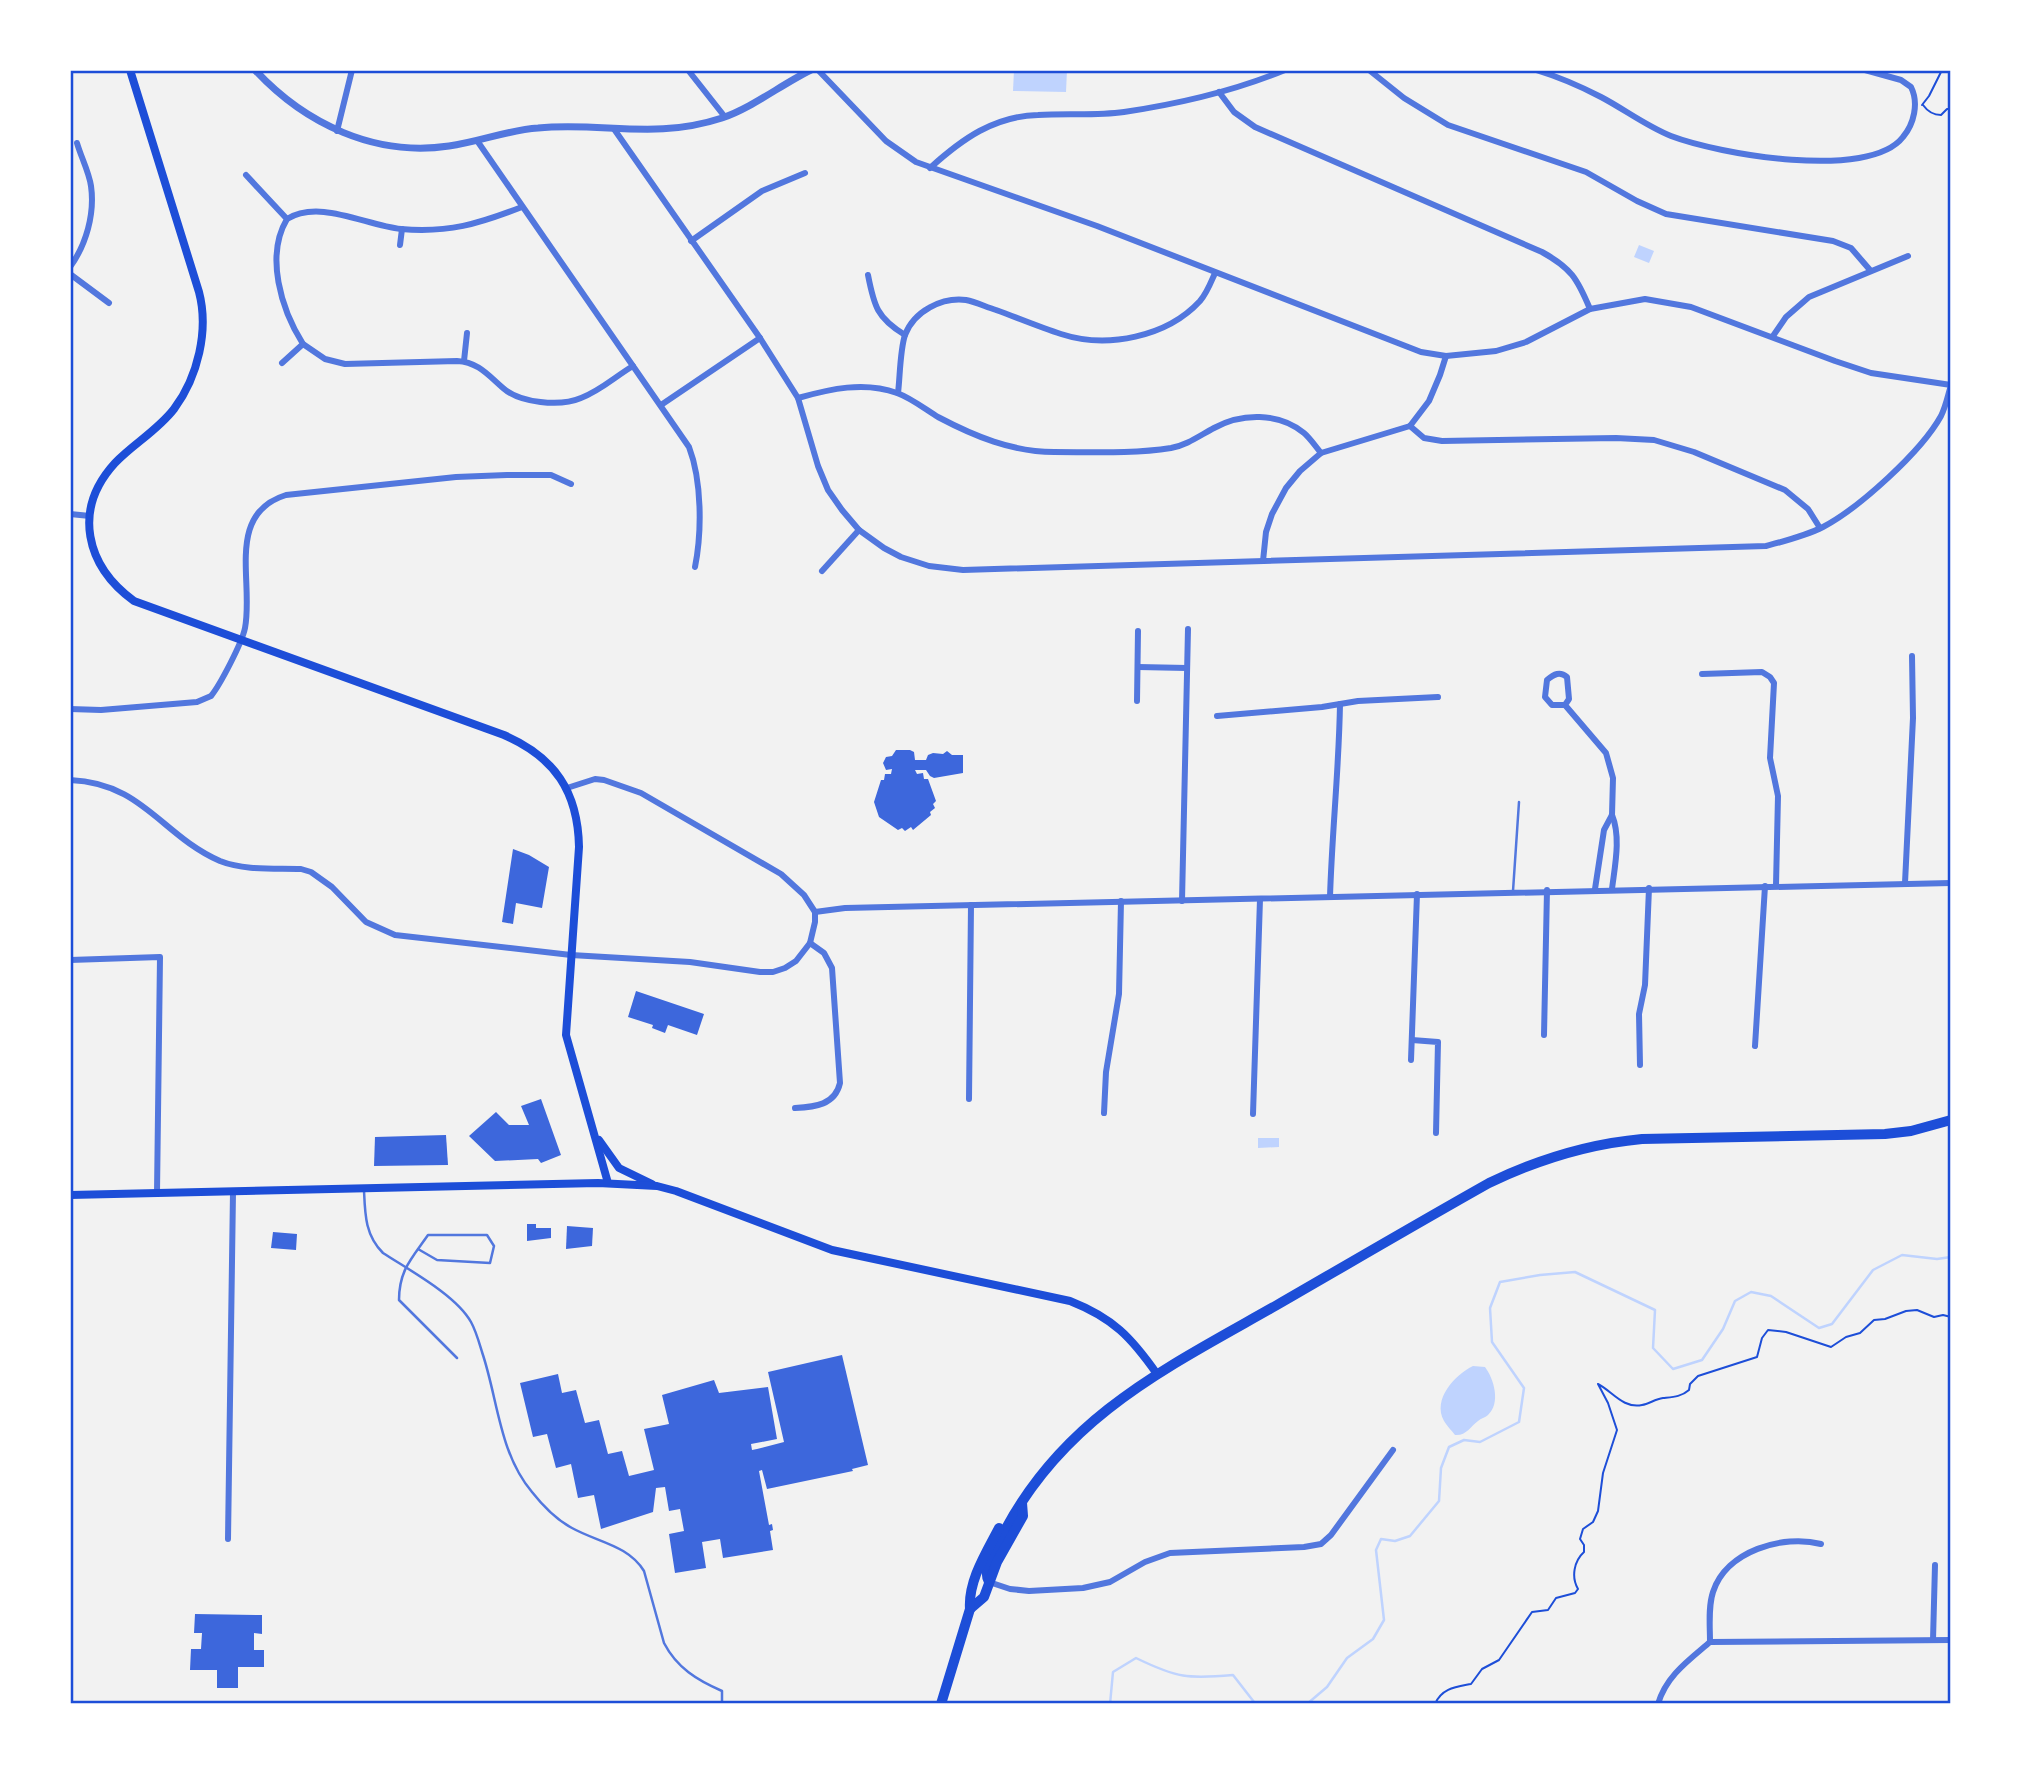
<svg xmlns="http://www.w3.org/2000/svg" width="2021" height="1774" font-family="Raleway,sans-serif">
	<rect width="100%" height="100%" fill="#f2f2f2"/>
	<g fill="#bfd3fe">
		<path d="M1014,70h53l-1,22 -53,-1z"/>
		<path d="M1639,245l15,6 -5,12 -15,-6z"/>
		<path d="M1258,1138h21v9l-21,1z"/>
		<path d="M1473,1366l12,1c9,12 16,36 3,48 -3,3 -7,3 -10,6 -8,6 -12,15 -23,14 -3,-4 -8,-9 -11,-14 -12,-22 11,-46 29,-55z"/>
	</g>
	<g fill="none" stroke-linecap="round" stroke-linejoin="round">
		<g stroke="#bfd3fe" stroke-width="2.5">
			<path d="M1110,1704l3,-32 23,-14c41,20 52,21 97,17l21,27 7,2"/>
			<path d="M1307,1704l20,-17 20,-29 26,-19 11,-19 -8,-70 5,-11 14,2 15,-5 29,-35 2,-33 8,-21 15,-7 16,2 39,-20 5,-34 -32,-46 -2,-34 10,-26 40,-7 35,-3 80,38 -2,38 20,21 29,-9 21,-31 12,-28 16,-9 20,4 48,32 13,-4 41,-54 29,-15 35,4 14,-2"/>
		</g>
	</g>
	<g fill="#3d67dc">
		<path d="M896,750h14l4,2 1,8h11l2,-5 5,-2 10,1 4,-3 5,4h11v18l-29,5 -4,-2 -4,-6h-11l2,4 6,-1 1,6h4l8,22 -3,3 2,4 -5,4 1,3 -18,15 -2,-3 -6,4 -3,-3 -4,2 -19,-13 -5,-15 7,-22h3l1,-6h6l1,-5 -6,1 -3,-7 3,-6 6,-1z"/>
		<path d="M513,849l16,6 20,12 -7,41 -26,-5 -3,21 -11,-2z"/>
		<path d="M636,991l68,23 -7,21 -29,-10 -3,8 -13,-5 1,-3 -25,-8z"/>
		<path d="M541,1099l20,56 -20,8 -3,-4 -43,2 -26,-25 27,-24 13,13h20l-8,-19z"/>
		<path d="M446,1135l2,30 -74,1 1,-29z"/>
		<path d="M527,1224h9v4h15v10l-24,3z"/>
		<path d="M567,1226l26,2 -1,18 -26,3z"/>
		<path d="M273,1232l24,2 -1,16 -25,-2z"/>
		<path d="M842,1355l26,110 -16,4 1,2 -86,18 -5,-19 -3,1 10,54 3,-1 1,6 -3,1 3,19 -50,8 -3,-19 -18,3 4,26 -31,5 -6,-39 15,-3 -4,-22 -11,2 -4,-24 -9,1 -3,24 -52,17 -7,-34 -16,3 -7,-34 -15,4 -9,-34 -14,3 -13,-54 38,-9 4,19 14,-3 9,33 14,-3 9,34 14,-3 7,25 25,-6 -10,-41 25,-5 -7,-29 52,-15 5,13 49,-6 9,52 -26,5 1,6 5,-1 27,-7 -16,-70z"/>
		<path d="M195,1614l67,1v19l-8,-1v17h10v17h-26v21h-21v-18h-27l1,-21h10l1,-16h-8z"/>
	</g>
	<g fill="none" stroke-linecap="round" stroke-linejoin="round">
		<g stroke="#1d4ed8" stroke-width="2">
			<path d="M1922,105l7,-9 13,-26"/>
			<path d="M1923,105c5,7 10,10 18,10l6,-6h4"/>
			<path d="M1435,1704c7,-16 21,-17 36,-20l11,-15 17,-9 33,-48 16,-2 8,-12 19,-5 3,-4c-7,-12 -4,-28 6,-37v-7l-4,-6 3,-10 10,-7 5,-11 5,-38 14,-43 -9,-27 -10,-19c14,7 25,25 44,21 7,-1 13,-6 21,-7 10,-1 18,-1 26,-8l1,-6 8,-8 59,-19 5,-19 6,-8 18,2 45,15 15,-10 14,-4 14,-13 11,-1 21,-8 11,-1 17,7 9,-2 8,2"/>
		</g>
		<g stroke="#5277de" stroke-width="2.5">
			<path d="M1513,891l6,-89"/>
			<path d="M364,1190c1,24 1,45 19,63 26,17 73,42 88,69 5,9 8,20 11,30 16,47 17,101 50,140 11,14 25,28 40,36 25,14 56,17 72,43l20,72c13,25 33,37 58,48v13"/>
			<path d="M418,1249l19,11 53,3 4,-17 -7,-11h-59c-16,23 -29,35 -29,65l58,58"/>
		</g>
		<g stroke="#5277de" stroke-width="6">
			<path d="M688,70l37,47"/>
			<path d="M818,70l68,71 30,21 181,64 324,126 25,4 50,-5 30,-9 64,-33 55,-10 46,8 144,54 36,12 80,12"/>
			<path d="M1369,70l35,28 44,27 138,47 51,29 29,13 167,27 18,7 19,22"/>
			<path d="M1536,70c23,7 44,16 65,27 23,12 45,29 70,39 47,18 198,45 232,1 11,-13 16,-34 8,-50l-10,-7 -36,-10"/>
			<path d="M1219,92l15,20 21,15 287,125c29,16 35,26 48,57"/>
			<path d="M614,129l146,209 38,60 20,68 10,24 14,20 17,20 25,18 17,9 28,9 34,4 803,-24c19,-5 39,-10 57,-19 36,-19 98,-75 118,-111 5,-10 7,-21 10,-31"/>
			<path d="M337,131l15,-61"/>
			<path d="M478,142l211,305c13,34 13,85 6,120"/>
			<path d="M930,168c32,-29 64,-52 108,-53 29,-2 57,1 86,-3 54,-8 110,-21 161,-42"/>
			<path d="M246,175l41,44c-22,37 -6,90 16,125l-21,19"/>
			<path d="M287,219c32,-20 78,6 114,10 48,4 77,-5 121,-22"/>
			<path d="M691,241l71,-50 43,-18"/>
			<path d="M400,245l2,-16"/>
			<path d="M70,267c16,-22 25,-53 21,-81 -2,-14 -10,-29 -14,-43"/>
			<path d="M70,274l39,29"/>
			<path d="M868,275c6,31 9,43 37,60"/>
			<path d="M1773,336l13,-19 23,-20 99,-41"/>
			<path d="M303,344l22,15 20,5 112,-3c21,1 31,14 46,27 17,15 57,19 78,10 19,-7 35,-22 52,-32"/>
			<path d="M464,361l3,-28"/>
			<path d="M898,393c2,-16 2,-43 7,-58 9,-24 37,-38 61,-35 10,2 20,7 30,10 22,8 43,17 65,24 46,15 106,3 139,-33 7,-8 11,-19 15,-28"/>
			<path d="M798,398c32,-9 66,-17 99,-5 14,5 28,16 41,24 36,19 74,35 116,35 38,0 79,2 117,-4 16,-3 28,-12 43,-20 27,-15 65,-16 90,5 6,5 12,14 17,20"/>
			<path d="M661,405l99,-67"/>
			<path d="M1410,426l14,12 18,3 174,-3 38,2 40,12 91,38 23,19 12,19"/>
			<path d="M70,514l20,2"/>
			<path d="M1263,561l3,-29 6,-18 14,-26 14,-17 21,-18 89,-27 19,-25 11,-26 6,-19"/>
			<path d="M822,571l37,-41"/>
			<path d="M1138,667l49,1"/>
			<path d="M1702,674l60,-2 8,5 4,6 -4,75 8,38 -2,89"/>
			<path d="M1137,701l1,-70"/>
			<path d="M1565,705h-13l-7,-8 2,-17c7,-6 13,-9 20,-3l2,22 -4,6 41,48 7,25 -1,37 -8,15 -9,59"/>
			<path d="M70,709l31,1 96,-8 14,-6c9,-11 31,-53 34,-68 9,-46 -20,-114 41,-133l170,-18 51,-2h44l20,9"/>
			<path d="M1217,716l105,-9 36,-6 80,-4"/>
			<path d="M70,780c73,3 91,55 150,81 25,10 56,7 81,8l10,3 21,15 34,35 29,13 176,20 119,7 70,10h13l12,-4 11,-7 14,-18 5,-21v-10l-11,-17 -23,-21 -140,-81 -37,-13 -9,-1 -28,9"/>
			<path d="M1905,883l8,-165 -1,-62"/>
			<path d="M1612,889c3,-24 9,-52 0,-74"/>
			<path d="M1330,897c2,-65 9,-129 10,-193"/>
			<path d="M1182,901l6,-272"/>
			<path d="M815,912l30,-4 1106,-25"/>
			<path d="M70,960l90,-3 -3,236"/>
			<path d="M1544,1035l3,-145"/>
			<path d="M1412,1040l26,2 -2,91"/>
			<path d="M1755,1046l10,-160"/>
			<path d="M1411,1060l6,-166"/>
			<path d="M1640,1065l-1,-51 6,-29 4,-97"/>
			<path d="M969,1099l2,-194"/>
			<path d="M795,1108c20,-1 40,-3 45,-25l-8,-115 -8,-15 -14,-10"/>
			<path d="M1104,1113l2,-41 13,-78 2,-93"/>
			<path d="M1253,1114l7,-215"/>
			<path d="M228,1539l5,-347"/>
			<path d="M989,1582l21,7 19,2 54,-3 27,-6 35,-20 25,-9 134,-6 17,-3 10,-9 62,-85"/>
			<path d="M1933,1640l2,-75"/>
			<path d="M1710,1642l241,-2"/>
			<path d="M1710,1642c0,-16 -2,-35 3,-50 13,-41 70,-58 108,-48"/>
			<path d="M1658,1704c8,-28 31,-44 52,-62"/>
		</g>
		<path stroke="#5277de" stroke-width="7" d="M255,70c50,54 120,87 194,76 30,-4 59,-16 89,-18 66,-6 117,12 184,-10 30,-10 60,-34 89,-48"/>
		<g stroke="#1d4ed8" stroke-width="8">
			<path d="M130,70l69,222c10,38 -1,85 -25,117 -17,22 -41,35 -59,54 -43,47 -29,103 19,138l370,134c51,22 74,57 75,112l-13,188 42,148"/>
			<path d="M599,1140l20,28 33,16"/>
			<path d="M70,1195l528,-12 59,3 19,5 156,59 238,51c43,17 61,36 87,73"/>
		</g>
		<g stroke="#1d4ed8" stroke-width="10">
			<path d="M989,1582c-8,-14 7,-35 14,-48 61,-118 165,-167 274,-229 71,-41 141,-82 212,-122 50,-24 99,-39 153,-44l243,-5 26,-3 40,-11"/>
			<path d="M970,1609l14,-12 13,-35 26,-46 -1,-13"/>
			<path d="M941,1704l29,-95c-2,-28 16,-56 29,-81"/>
		</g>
	</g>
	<rect width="2021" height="1774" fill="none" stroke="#ffffff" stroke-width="144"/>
	<rect x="72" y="72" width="1877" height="1630" fill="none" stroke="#1d4ed8" stroke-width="2.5"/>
</svg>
